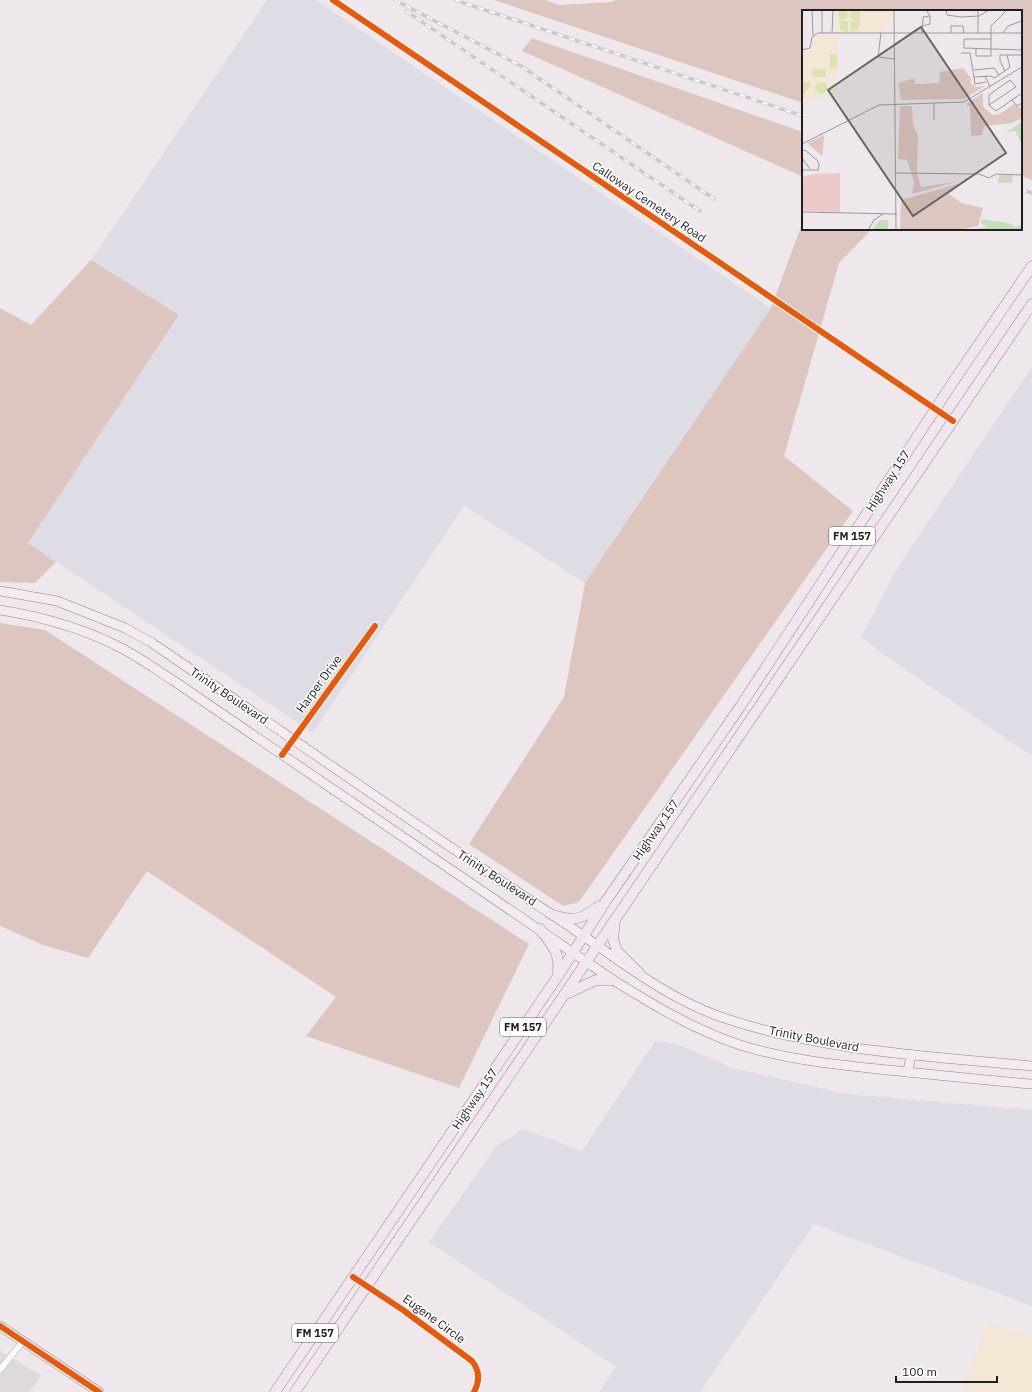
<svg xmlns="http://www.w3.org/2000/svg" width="1032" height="1392" font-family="'IBM Plex Sans',sans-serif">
	<rect width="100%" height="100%" fill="#eee8ec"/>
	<path fill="#ddd9dc" d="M0,1351l41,24 -11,17h-30z"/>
	<g fill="#dedde6">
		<path d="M267,0h49l455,308 -186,275 -121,-77 -151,227 -285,-190 151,-227 -88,-56z"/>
		<path d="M1032,367v389l-152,-104 -19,-15 38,-72z"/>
		<path d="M655,1041l22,3 56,24 114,26 185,16v196l-218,-82 -114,168h-101l17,-25 -187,-125 68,-97 27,-16 58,22z"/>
	</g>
	<g fill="#ddc6bf">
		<path d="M494,0h51l15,5 51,-3 5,-2h416v180l-11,-4v-165h-218v92z"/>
		<path d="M532,38l271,94v45l-281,-126z"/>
		<path d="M803,221v8h69l-33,34 -55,193 69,55 -274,391 -16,4 -94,-62 95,-147 21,-114 186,-275z"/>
		<path d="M91,260l88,55 -151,228 28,19 -21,21 -35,-1v-274l31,17z"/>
		<path d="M0,623l45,7 484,314 -70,144 -153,-52 30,-39 -189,-126 -59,87 -45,-13 -43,-19z"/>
	</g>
	<path fill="#f4e7d5" d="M988,1322l44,15v55h-71z"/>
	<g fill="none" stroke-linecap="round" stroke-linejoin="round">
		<defs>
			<g id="street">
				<path d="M333,0l620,421"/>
				<path d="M282,755l93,-129"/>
				<path d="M353,1277l50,33 69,51c8,10 8,20 2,31"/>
				<path d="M0,1370l23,-29"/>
			</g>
			<g id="secondary">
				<path d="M0,591l57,10 68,27 27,15c134,91 266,184 402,273 54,35 105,79 167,101 99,34 207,39 311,49"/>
				<path d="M0,610c43,7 86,19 125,40 17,9 33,21 49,31l439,299c40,25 82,50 127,65 45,14 91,19 138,24 51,5 103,11 154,15"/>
				<path d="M908,1072l3,-18"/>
				<path d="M0,1326l99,66"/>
			</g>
			<g id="primary">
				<path d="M553,915c22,7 29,4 46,-9"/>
				<path d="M615,920l-2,19 4,12 23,23"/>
				<path d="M540,929c12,17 20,22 18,44"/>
				<path d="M566,994l30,-14h17"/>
				<path d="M275,1392l283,-416 48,-75 134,-194 215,-328 77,-113"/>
				<path d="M295,1392l737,-1088"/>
			</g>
		</defs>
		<use href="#street" stroke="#bebbbd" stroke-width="7"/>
		<use href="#secondary" stroke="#988088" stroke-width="10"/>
		<use href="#primary" stroke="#a4849c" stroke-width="11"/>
		<use href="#street" stroke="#fcfcfc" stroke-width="6"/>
		<use href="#secondary" stroke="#f4ebef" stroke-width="9"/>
		<use href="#primary" stroke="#f1e5ef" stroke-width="10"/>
		<defs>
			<g id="rail">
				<path d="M395,0l126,66 193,133"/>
				<path d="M455,0l348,116"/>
				<path d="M406,11l294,200"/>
				<path d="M1021,189l11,4"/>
			</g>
		</defs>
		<use href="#rail" stroke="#cbcacb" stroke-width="3.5"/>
		<use href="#rail" stroke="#fff" stroke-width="2" stroke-dasharray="6" stroke-linecap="butt"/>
		<defs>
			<g id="cycleway">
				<path d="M333,0l620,421"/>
				<path d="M282,755l93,-129"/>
				<path d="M353,1277l50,33 69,51c8,10 8,20 2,31"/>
				<path d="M0,1326l99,66"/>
			</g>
		</defs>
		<use href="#cycleway" stroke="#fff" stroke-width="8"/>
		<use href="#cycleway" stroke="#e8590c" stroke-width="6"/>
	</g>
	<g text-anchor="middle" stroke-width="3" stroke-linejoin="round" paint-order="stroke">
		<g fill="#fff" stroke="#626262" stroke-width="1">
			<rect x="829" y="527" width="46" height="18" rx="3"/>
			<rect x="500" y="1018" width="46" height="18" rx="3"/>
			<rect x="292" y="1324" width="46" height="18" rx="3"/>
		</g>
		<g font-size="11" font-weight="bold" fill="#1f1f1f">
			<text x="852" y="540">FM 157</text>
			<text x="523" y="1031">FM 157</text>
			<text x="315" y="1337">FM 157</text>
		</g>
		<g font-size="12" fill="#1f1f1f" stroke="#fff">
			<text transform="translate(649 202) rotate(34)" y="4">Calloway Cemetery Road</text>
			<text transform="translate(888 481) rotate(-57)" y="4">Highway 157</text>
			<text transform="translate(319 684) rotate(-54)" y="4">Harper Drive</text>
			<text transform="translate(229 696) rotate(34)" y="4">Trinity Boulevard</text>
			<text transform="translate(656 830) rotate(-55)" y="4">Highway 157</text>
			<text transform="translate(497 878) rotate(33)" y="4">Trinity Boulevard</text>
			<text transform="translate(814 1039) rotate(11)" y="4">Trinity Boulevard</text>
			<text transform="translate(475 1099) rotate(-56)" y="4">Highway 157</text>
			<text transform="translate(434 1319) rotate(36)" y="4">Eugene Circle</text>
		</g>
	</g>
	<g transform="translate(802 10)">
		<rect width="220" height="220" fill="#eee8ec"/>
		<path d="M38,163v39l-38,-1v-34l12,-3z" fill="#ebcac9"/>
		<path d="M161,58l8,10v6l6,3 8,-1 -21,13 -63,1 -3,-17 17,-5v6l24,-1 1,-11zM181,83v13l9,9 8,-1 14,-10 8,5v9l-10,5 -28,3 -2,9 -11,1 -1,-30h-3v-3zM98,96h12l1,19 5,11 -1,37 4,14 35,-5 -44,12 2,-13 -7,-21 -9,-1zM22,125l-1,18 -1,3 -15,-13zM160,173l-13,11 12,9 22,5 -5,18 -19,4h-59l1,-30z" fill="#ddc6bf"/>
		<path d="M197,165h14l-1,8h-14z" fill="#dad2c6"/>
		<path d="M36,0h55v12h-9v10h-46zM15,25h21v34l-4,7 2,18 -34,8v-51l10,-4 1,-8z" fill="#f4e7d5"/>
		<path d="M47.5 5a5.5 5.5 0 1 1 11 0a5.5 5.5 0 1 1-11 0ZM36 5a5 5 0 1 1 10 0a5 5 0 1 1-10 0ZM36,11h10v11l-7,-2zM49,11h10l-3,9 -8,2zM28,44l8,1 -1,13h-7zM10,59h14v8h-14zM13 78a6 6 0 1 1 12 0a6 6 0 1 1-12 0ZM0,72h8l1,4 -8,8z" fill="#dbe2b3"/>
		<path d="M220,112v22l-7,-13 -9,1zM179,209l27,4v2l2,-2 4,4 8,-2v5h-54l19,-3 -6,-4zM78,210h8v10h-16z" fill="#c3e0bb"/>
		<path fill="none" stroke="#9b989a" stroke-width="1" d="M10,0l1,25M92,0l2,220M144,0l1,5 14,2 18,-1 10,-6M176,0v23M121,16l7,-2v-8l-4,-6M20,23v-23M30,23l1,-23M79,23l-3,24 17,2M120,23l1,-16 7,-1M149,23v-7h12l1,7M201,23l5,-7 14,-5M189,29h-27v9l58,2M174,38v8h15v-30l16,-16M0,40l8,-2 2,-11 6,-4h204M159,43h9l5,31 11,-2M172,60l20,-2 5,7M203,61l-5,-10v-6h22M183,66l5,11M172,67l17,-1 3,2 5,-3 11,-8 -3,-12M210,90l5,6 5,-3M187,95l27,-18 -6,-7 -21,15v10l2,2 5,4 26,-18M132,110v-17M0,134l77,-39 85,-3 58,-35M0,141l3,-1 13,11 1,4 -1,5h-16M0,148l8,11M93,163l84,1 10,4 7,-4 26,1M0,202l95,2M66,220l6,-10 9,-6"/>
		<path fill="#676567" fill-opacity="0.15" stroke="#676567" stroke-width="2" d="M119,17l85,126 -93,63 -85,-126z"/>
		<rect width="220" height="220" fill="none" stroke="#1f1f1f" stroke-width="2"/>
	</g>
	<path d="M896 1376v6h101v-6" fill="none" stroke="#1f1f1f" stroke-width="2"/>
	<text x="902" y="1376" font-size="12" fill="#1f1f1f" stroke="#ffffff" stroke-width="3" paint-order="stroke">100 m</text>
</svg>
